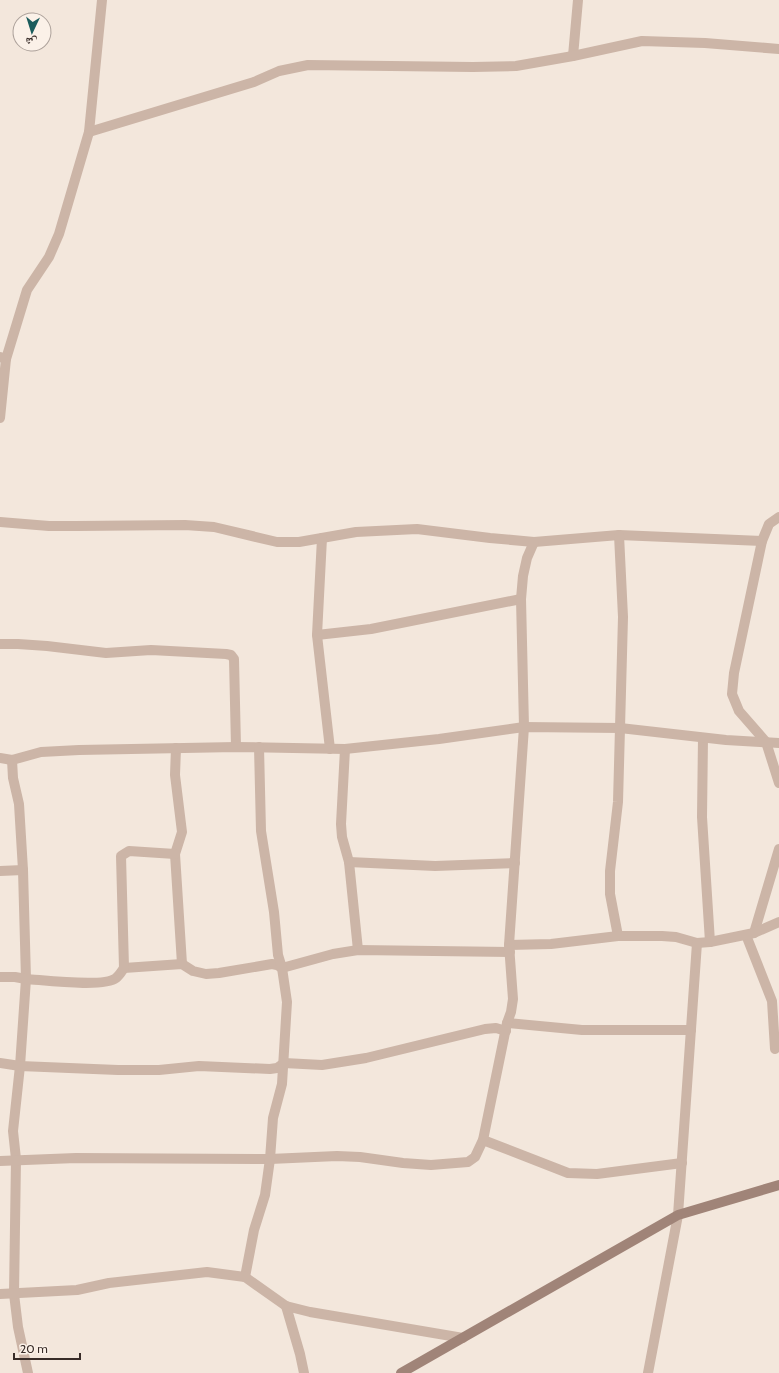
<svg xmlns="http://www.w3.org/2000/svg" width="779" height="1373" font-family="Cabin,'Noto Naskh Arabic',sans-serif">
	<rect width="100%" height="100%" fill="#f3e7dc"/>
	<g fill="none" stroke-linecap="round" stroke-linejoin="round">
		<g stroke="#ccb5a7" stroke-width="10">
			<path d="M573,56l5,-56"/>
			<path d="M89,132l165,-50 25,-11 29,-6 165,2 43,-1 57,-10 69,-15 63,2 74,6"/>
			<path d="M6,359l21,-69 22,-33 10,-23 30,-102 13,-132"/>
		</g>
		<g stroke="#ccb5a7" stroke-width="10">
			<path d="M0,357l6,2 -6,59"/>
			<path d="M779,517l-10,7 -7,17 -28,132 -2,21 7,17 27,31 13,41"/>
			<path d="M0,522l49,4h27l109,-1 29,2 63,15h22l57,-10 61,-3 73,9 44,4 85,-7 143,6"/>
			<path d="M322,538l-5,97 13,114"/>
			<path d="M317,635l54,-6 150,-30"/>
			<path d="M0,644h18l29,2 59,7 45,-3 75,4 5,1 3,4 2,88"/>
			<path d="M703,738l-1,79 8,125"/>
			<path d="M176,748l-1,27 7,57 -7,22 7,110"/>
			<path d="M345,749l-4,75 1,13 7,25 9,88"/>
			<path d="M0,758l12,2 29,-8 38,-2 157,-3 109,2 94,-10 85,-12 96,1 106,12 53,3"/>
			<path d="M12,760l1,18 6,26 4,66 3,109 -6,87 -7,65 3,28 -2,135 4,33 10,46"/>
			<path d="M349,862l86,4 80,-3"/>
			<path d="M0,871l23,-1"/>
			<path d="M754,933l25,-84"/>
			<path d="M746,935l26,66 3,48"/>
			<path d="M618,936l-8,-42v-23l8,-69 5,-185 -4,-82"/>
			<path d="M509,945l42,-1 67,-8h44l14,1 21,6 13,-1 44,-9 25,-11"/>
			<path d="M124,968l58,-4 11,7 13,3 13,-1 53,-9 5,1 5,3 51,-14 25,-4 152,2"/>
			<path d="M0,977h15l11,2c17,1 78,9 90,-1 3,-2 6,-7 8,-10l-3,-112 8,-5 46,3"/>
			<path d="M507,1023l75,7h109"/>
			<path d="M0,1063l20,3 98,4h41l40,-4 71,3 7,-1 7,-5 38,2 44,-7 119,-29 11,-1 10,3"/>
			<path d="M483,1140l85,33 29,1 85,-11"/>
			<path d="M0,1161l76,-3 194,1 67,-3 23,1 43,6 28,2 37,-3 7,-5 8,-17 24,-117 4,-11 2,-13 -4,-54 15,-218 -3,-128 2,-23 4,-18 7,-16"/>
			<path d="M245,1277l9,-47 11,-35 5,-36 3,-41 9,-34 5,-82 -5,-34 -4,-13 -4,-43 -13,-81 -2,-84"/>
			<path d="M0,1294l77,-4 32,-7 98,-11 38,5 41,29 24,6 153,26"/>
			<path d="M286,1306l14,48 4,19"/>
			<path d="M648,1373l30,-158 19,-272"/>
		</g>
		<path stroke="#a08478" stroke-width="10" d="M401,1373l277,-158 101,-30"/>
	</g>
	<g transform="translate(32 32) rotate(184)"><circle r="19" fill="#fbf1e8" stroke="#ada29b"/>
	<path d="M0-3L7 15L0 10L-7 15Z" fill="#1b5c5c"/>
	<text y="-6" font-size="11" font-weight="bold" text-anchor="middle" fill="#382c28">ش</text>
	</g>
	<path d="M14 1353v6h66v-6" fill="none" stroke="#382c28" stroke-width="2"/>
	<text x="20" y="1353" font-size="12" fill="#382c28" stroke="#fbf1e8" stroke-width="3" paint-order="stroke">20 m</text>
</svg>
